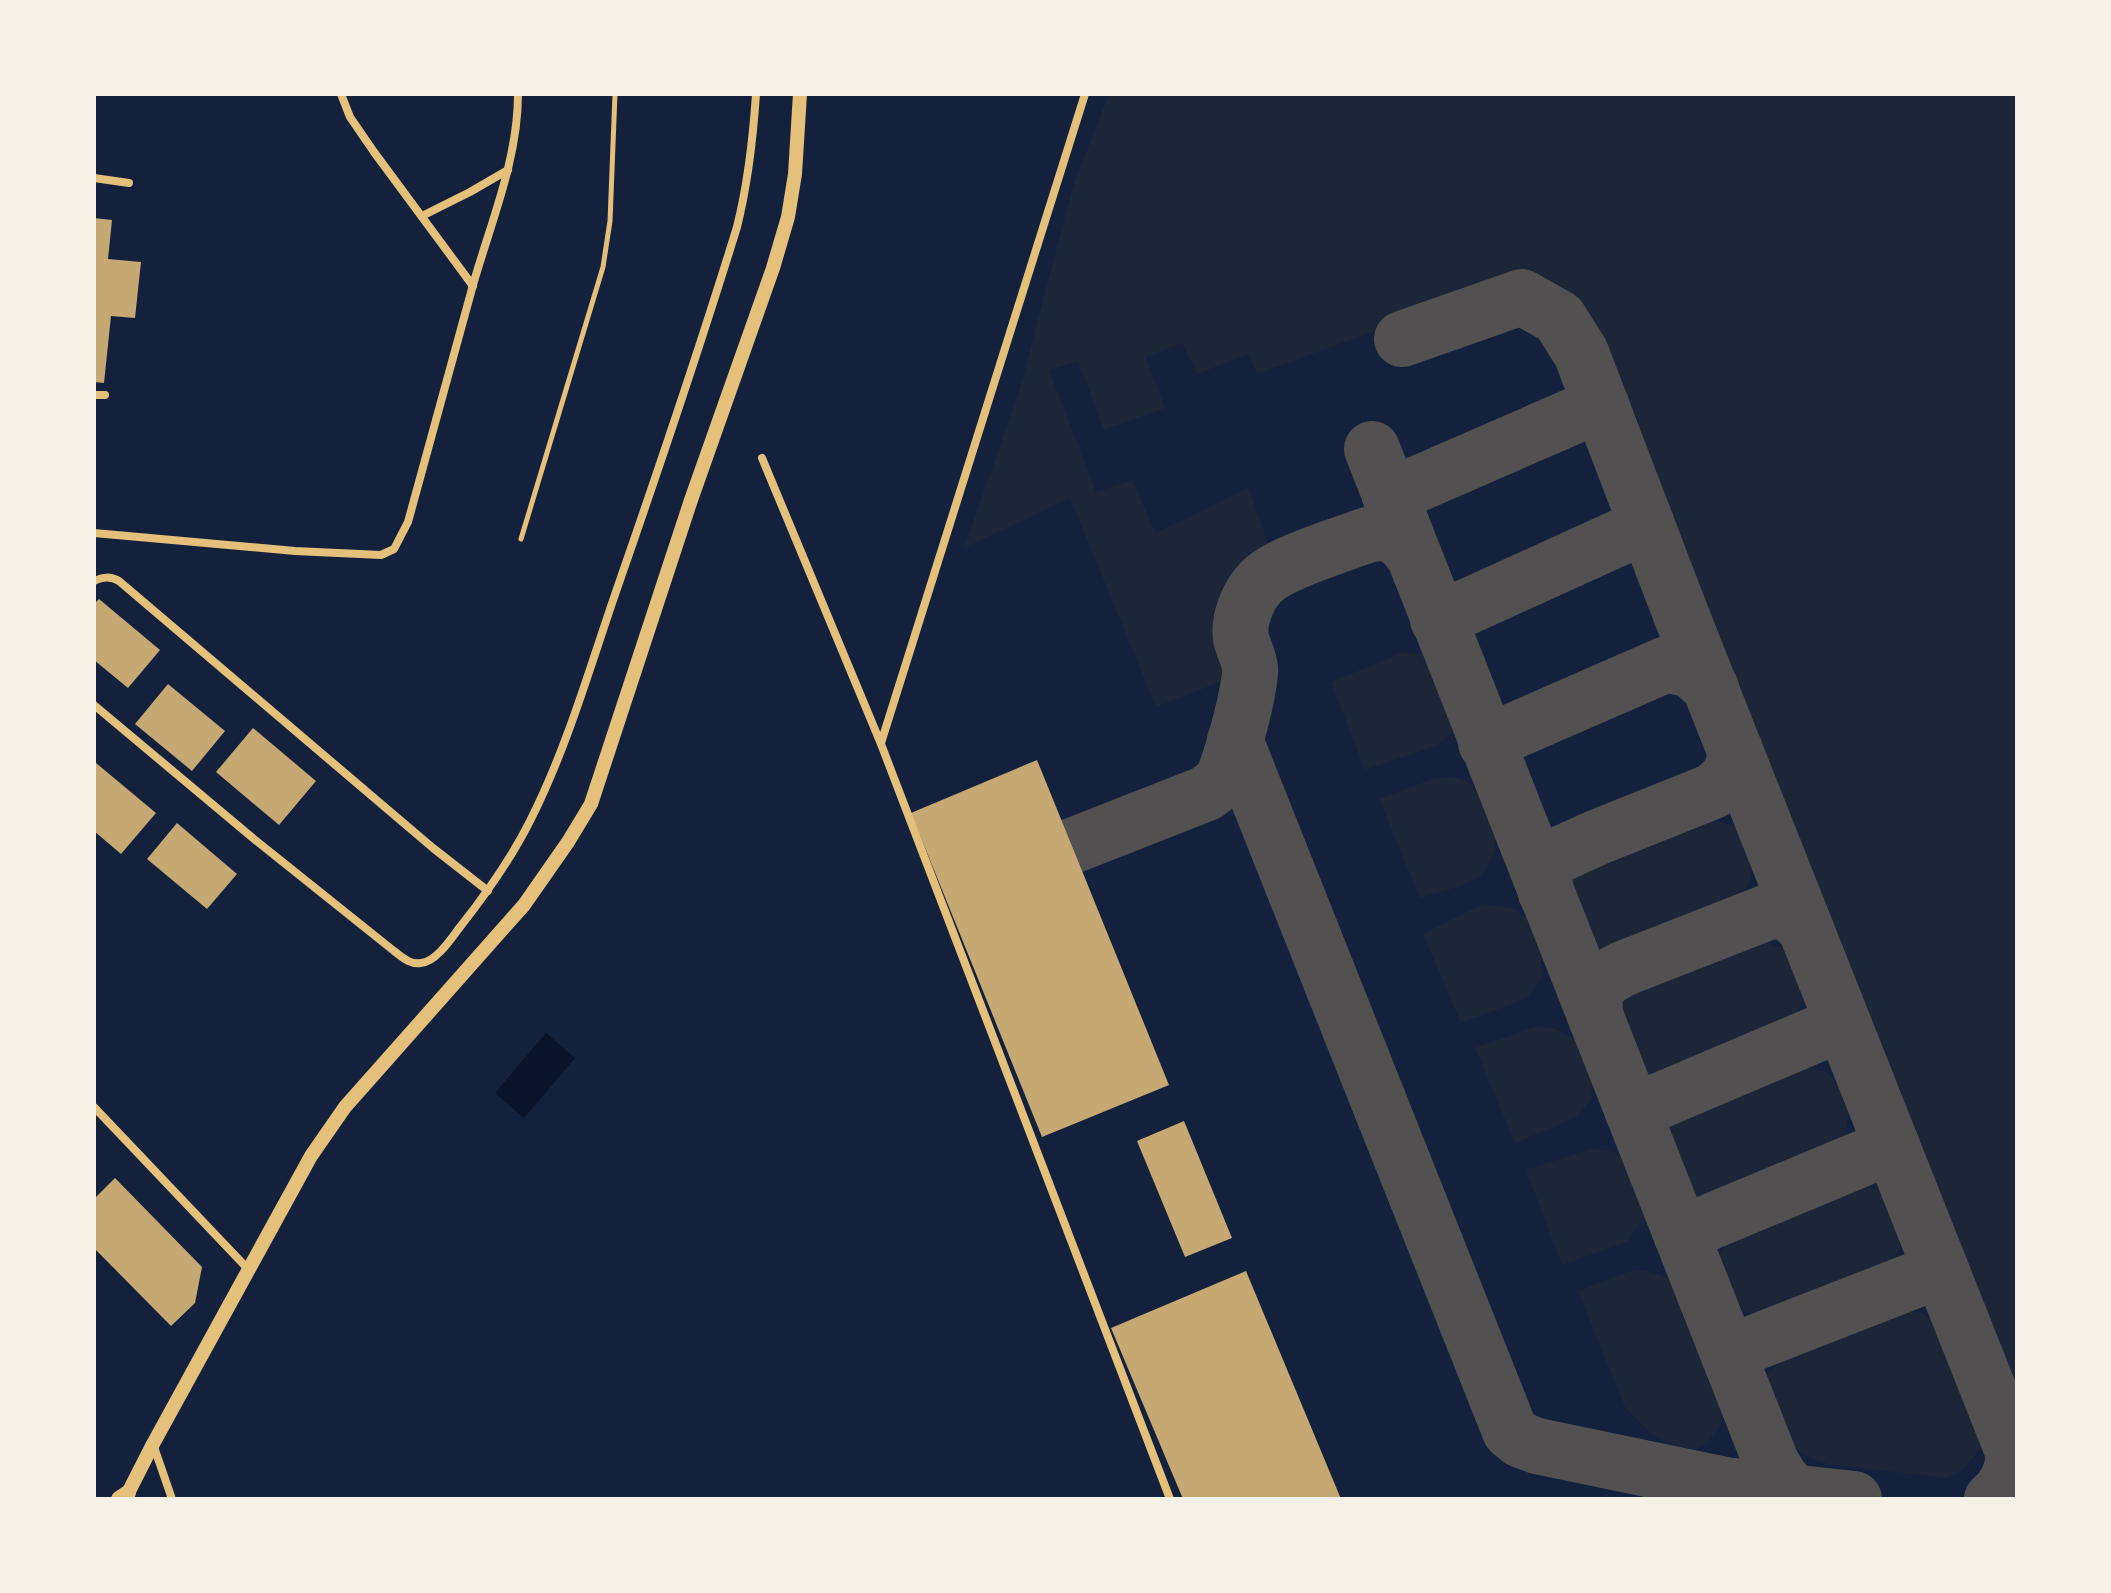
<svg xmlns="http://www.w3.org/2000/svg" width="2111" height="1593" font-family="'Noto Serif',serif">
	<rect width="100%" height="100%" fill="#14213d"/>
	<g fill="#1d2539">
		<path d="M1114,94h903v1323l-432,-1090 -11,-17 -15,-13 -29,-12 -42,5 -231,84 -9,-20 -51,20 -15,-31 -36,14 19,51 -61,22 -26,-69 -29,9 47,122 37,-12 22,53 94,-45 21,61c-28,27 -54,49 -50,92 1,11 10,25 15,35l-79,31 -86,-209 -106,50 56,-160 53,-202 34,-87z"/>
		<path d="M1402,653l20,1 13,10 20,53 -2,15 -17,14 -71,24 -34,-88z"/>
		<path d="M1453,776c7,3 17,6 22,11 24,23 30,66 4,90 -8,7 -47,17 -59,21l-41,-99 51,-19z"/>
		<path d="M1697,816l38,10 16,25 -1,30 -16,24 -119,51 -31,-6 -19,-22 -3,-32 15,-28z"/>
		<path d="M1483,904l29,4 21,15 8,26 1,28 -15,21 -66,25 -38,-89z"/>
		<path d="M1756,939l27,9 16,24 2,33 -17,32 -126,47 -30,-14 -14,-22 -1,-29 15,-32z"/>
		<path d="M1535,1027l19,1 20,11 14,19 5,20 -2,21 -14,18 -62,26 -40,-95z"/>
		<path d="M1807,1065l22,9 20,27 -2,29 -14,26 -122,54 -29,-10 -18,-27 -5,-29 16,-26z"/>
		<path d="M1593,1148l21,4 18,14 14,28v21l-19,27 -65,23 -36,-95z"/>
		<path d="M1847,1186c12,0 28,0 38,9 24,21 22,53 1,75l-114,46c-21,2 -33,-4 -46,-22 -16,-21 -8,-50 12,-65 10,-6 24,-9 34,-14 25,-9 50,-19 75,-29z"/>
		<path d="M1633,1270c20,2 30,3 45,17l47,121c-5,24 -11,29 -30,43l-22,-5 -23,-14 -25,-25 -47,-116z"/>
		<path d="M1896,1310c21,0 34,4 47,20l38,96 -2,24 -15,19 -18,9 -118,-14c-11,-3 -20,-7 -29,-13 -12,-10 -34,-38 -36,-53 -1,-19 12,-33 25,-44z"/>
	</g>
	<path fill="#0b132b" d="M546,1033l29,25 -51,60 -29,-25z"/>
	<g fill="none" stroke-linecap="round" stroke-linejoin="round">
		<g stroke="#525050" stroke-width="56">
			<path d="M1402,339l120,-42 37,21 22,35 101,264 332,837c-2,19 -7,33 -22,45"/>
			<path d="M1372,449l399,1013 10,17 14,14"/>
			<path d="M1390,496l211,-92"/>
			<path d="M1438,620l209,-95"/>
			<path d="M1235,740l275,691 11,9 16,6 188,39 129,14"/>
			<path d="M1486,743l181,-79 24,6 20,18"/>
			<path d="M1072,846l135,-53c4,-4 11,-8 14,-12 9,-13 31,-98 29,-113 -1,-11 -7,-20 -9,-30 -3,-18 7,-43 20,-56 17,-18 70,-34 95,-43 23,-9 38,-9 54,12"/>
			<path d="M1546,893l-2,-14 3,-13 7,-9 44,-20 115,-46c15,-12 22,-21 22,-41"/>
			<path d="M1596,1018c-5,-29 4,-38 29,-50l143,-56c20,-2 24,3 38,17"/>
			<path d="M1633,1112l210,-89"/>
			<path d="M1681,1234l211,-88"/>
			<path d="M1728,1353l213,-83"/>
		</g>
	</g>
	<g fill="#c6a872">
		<path d="M94,218l18,2 -4,39 33,3 -6,56 -24,-2 -7,67 -10,-1z"/>
		<path d="M99,599l61,51 -32,38 -34,-28v-56z"/>
		<path d="M168,684l57,47 -33,40 -57,-47z"/>
		<path d="M253,728l63,53 -37,44 -63,-53z"/>
		<path d="M1037,760l132,325 -127,52 -131,-324z"/>
		<path d="M96,763l60,50 -35,41 -27,-23v-65z"/>
		<path d="M177,823l60,51 -30,35 -60,-50z"/>
		<path d="M1184,1121l48,117 -47,19 -48,-116z"/>
		<path d="M115,1178l87,89 -7,36 -24,23 -77,-78v-49z"/>
		<path d="M1246,1271l95,228h-158l-72,-171z"/>
	</g>
	<g fill="none" stroke-linecap="round" stroke-linejoin="round">
		<path stroke="#e5c07b" stroke-width="5" d="M521,539l82,-272 7,-46 5,-127"/>
		<g stroke="#e5c07b" stroke-width="8">
			<path d="M341,94l9,23 24,35 99,134"/>
			<path d="M94,178l35,5"/>
			<path d="M422,216l48,-24 38,-22"/>
			<path d="M94,395h11"/>
			<path d="M762,458l119,286 289,755"/>
			<path d="M94,533l201,18 86,4 13,-6 14,-27c22,-79 43,-158 65,-237 18,-63 45,-126 45,-191"/>
			<path d="M94,581c9,-4 16,-5 25,0l314,267 55,43"/>
			<path d="M94,705l160,134 140,112c8,6 16,14 27,12 15,-1 30,-24 39,-36 26,-33 51,-68 70,-106 38,-75 61,-158 89,-238 41,-118 81,-236 118,-356 11,-44 16,-88 19,-133"/>
			<path d="M881,743l204,-649"/>
			<path d="M94,1107l154,162"/>
			<path d="M153,1444l19,55"/>
		</g>
		<path stroke="#e5c07b" stroke-width="14" d="M125,1499l28,-55 158,-288 34,-49 179,-202 44,-63 23,-38 100,-304 82,-232 15,-51 7,-43 5,-80"/>
		<path stroke="#e5c07b" stroke-width="16" d="M119,1499l9,-6"/>
	</g>
	<rect width="2111" height="1593" fill="none" stroke="#f6f1e7" stroke-width="192"/>
</svg>
